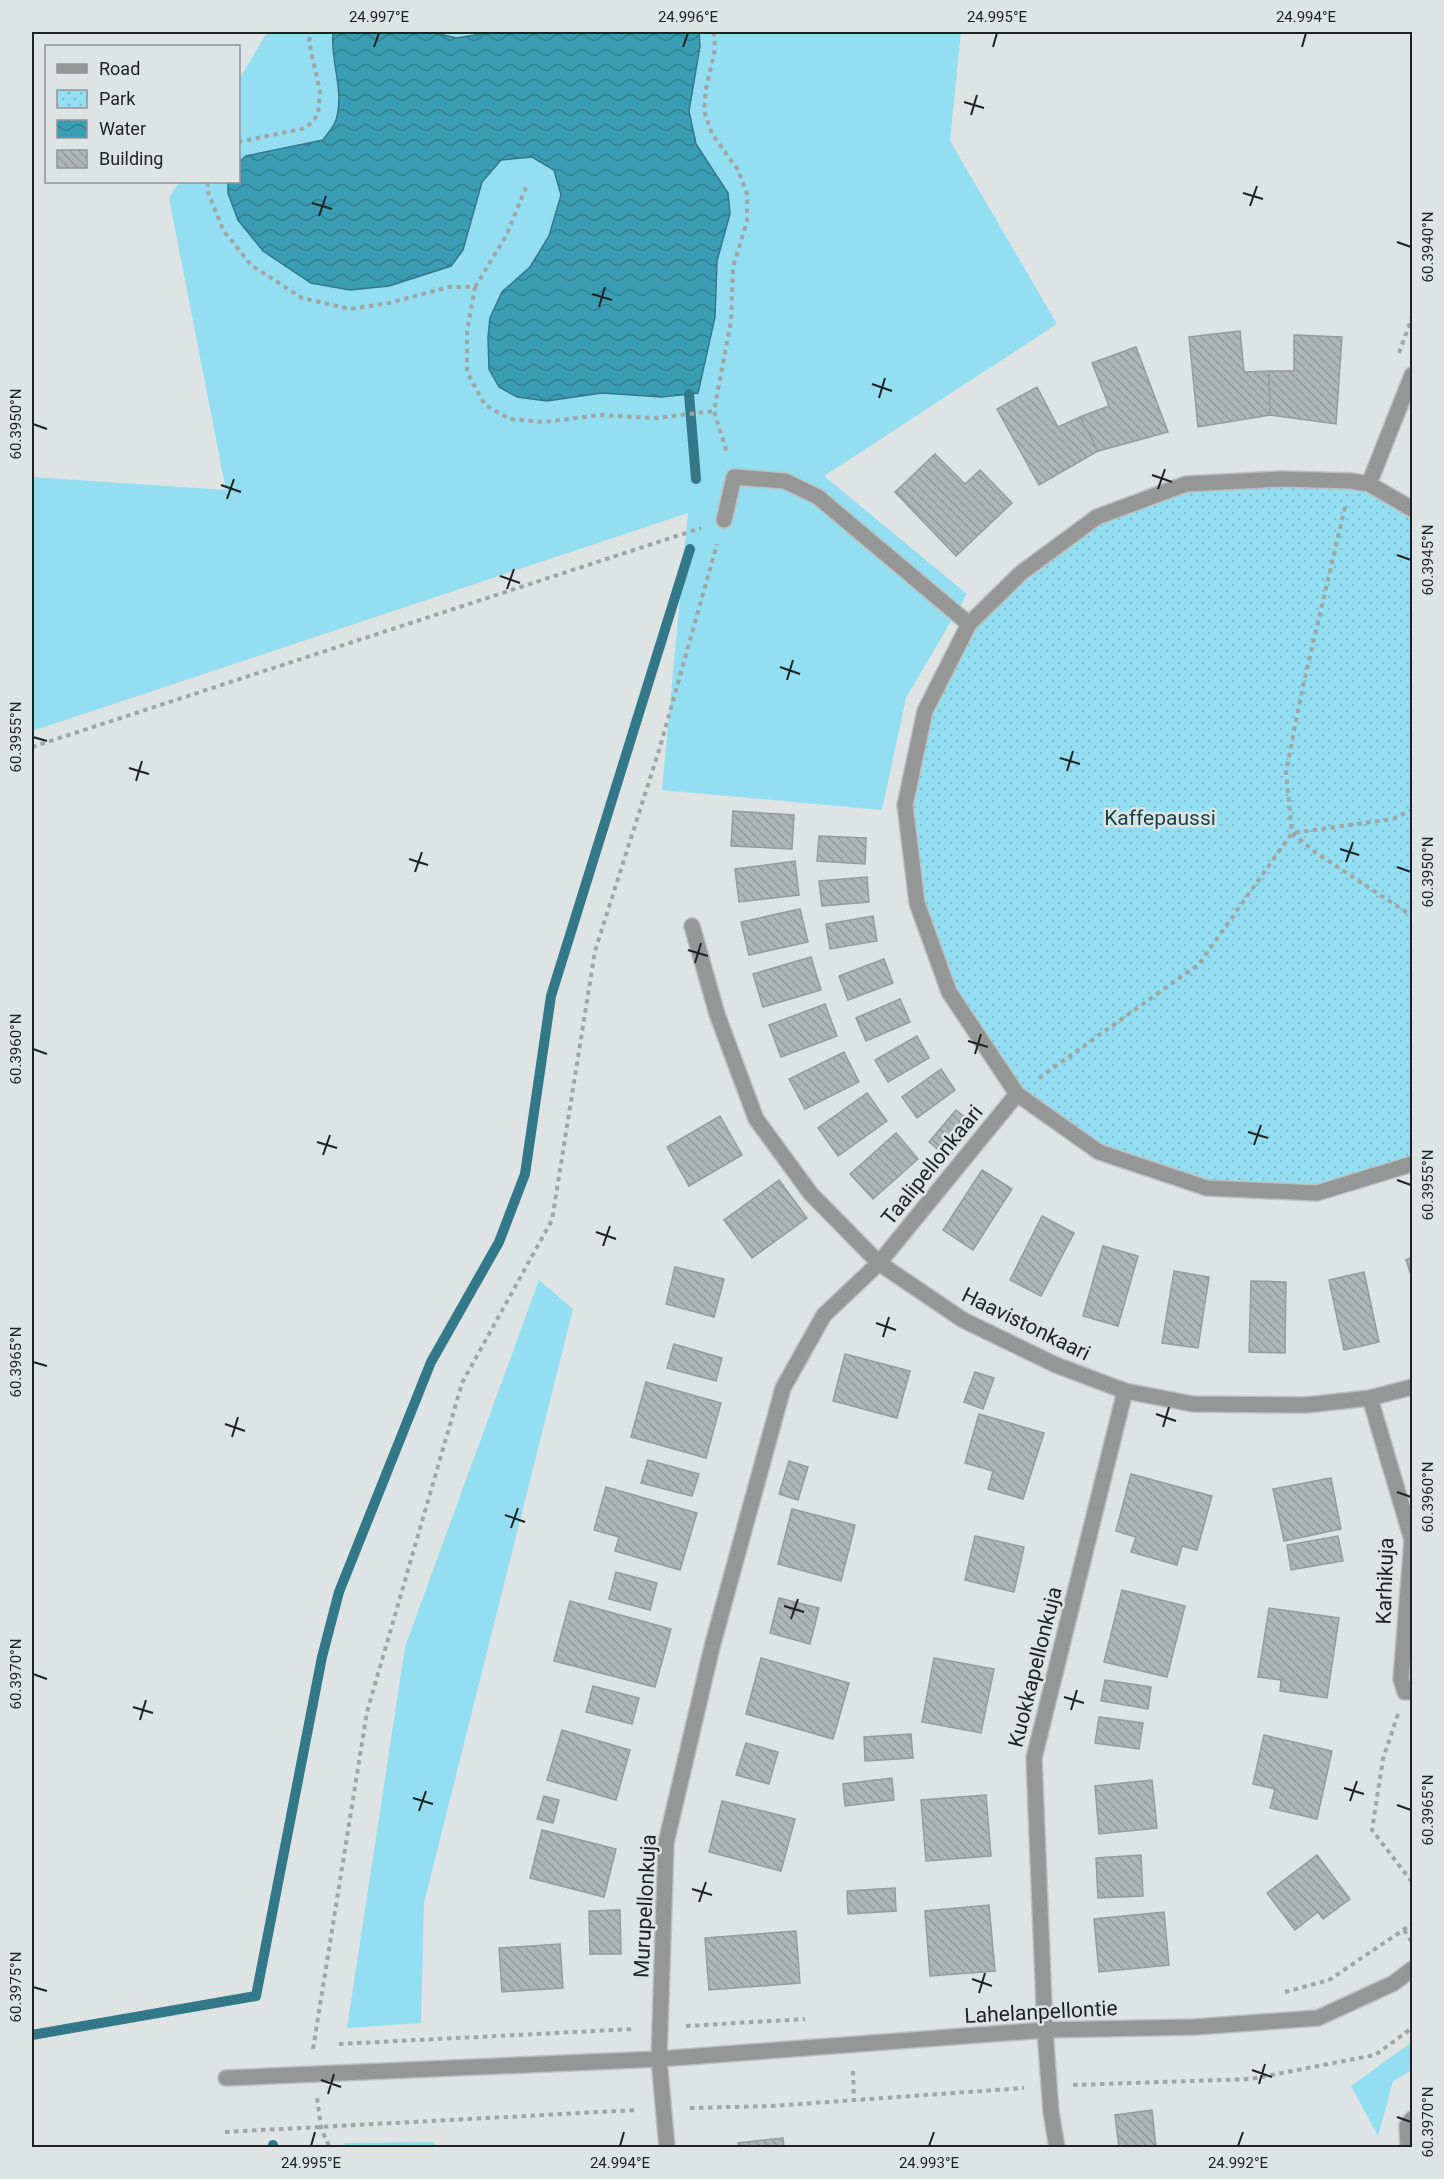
<svg xmlns="http://www.w3.org/2000/svg" width="1444" height="2179" font-family="Roboto,sans-serif">
	<defs>
		<pattern id="park-dots" width="8" height="8" patternUnits="userSpaceOnUse" patternTransform="scale(1.5)"><rect width="8" height="8" fill="#93def1"/><path d="M2 2h.1M6 6h.1" fill="none" stroke="#7ebece" stroke-width="1.8" stroke-linecap="round"/></pattern>
		<pattern id="water-waves" width="16" height="10" patternUnits="userSpaceOnUse" patternTransform="scale(1.5)"><rect width="16" height="10" fill="#3b9db3"/><path d="M0 5q4-4 8 0t8 0" fill="none" stroke="#318091"/></pattern>
		<pattern id="building-back-hatch" width="6" height="6" patternUnits="userSpaceOnUse" patternTransform="scale(1.5)"><rect width="6" height="6" fill="#b0b5b6"/><path d="M-1 5l2 2M0 0l6 6M5-1l2 2" fill="none" stroke="#979b9c"/></pattern>
	</defs>
	<rect width="100%" height="100%" fill="#dee3e4"/>
	<g fill="#93def1">
		<path d="M267,32h66c-4,30 12,58 3,88 -2,7 -9,14 -13,20l-77,16 -7,6v-82z"/>
		<path d="M430,32h63l-36,6z"/>
		<path d="M699,32h262l-11,109 107,183 -233,152 143,118 -61,104 -24,112 -220,-20 26,-277 -656,218v-254l194,13 -57,-292 10,-16h49v11l235,57 19,-68 19,-23 31,-2 22,13 7,25 -12,42 -19,30 -28,25 -12,26 -2,19 1,32 58,32 55,-8 60,4 36,-4 17,-76 2,-56 13,-47 -11,-37 -23,-33 -7,-33 11,-65z"/>
		<path d="M539,1280l34,29 -149,594 -3,120 -74,5 58,-381z"/>
		<path d="M1412,2042v28l-19,11 -15,55 -27,-50z"/>
		<path d="M434,2142l1,5 -89,1 -2,-5z"/>
	</g>
	<path fill="url(#park-dots)" d="M1351,481l61,28v655l-95,29 -110,-5 -108,-36 -82,-58 -68,-102 -32,-89 -12,-98 20,-94 44,-87 128,-107 89,-33z"/>
	<path fill="url(#water-waves)" stroke="#337888" stroke-width="1.5" d="M333,32h97l27,6 36,-6h206l1,14 -11,65 7,33 32,49 2,21 -13,47 -2,56 -17,76 -36,4 -60,-4 -55,8 -30,-4 -18,-10 -10,-18 -1,-32 2,-19 12,-26 28,-25 19,-31 12,-41 -7,-25 -22,-13 -31,3 -19,22 -19,68 -12,16 -62,20 -39,4 -39,-7 -48,-32 -25,-31 -10,-27v-11h10l1,-20 7,-6 77,-16c4,-6 11,-13 13,-20 9,-30 -6,-58 -3,-88z"/>
	<g fill="none" stroke-linecap="round" stroke-linejoin="round">
		<g stroke="#337888" stroke-width="10">
			<path d="M689,394l7,85"/>
			<path d="M32,2035l224,-39 66,-339 17,-65 92,-230 68,-120 26,-68 26,-178 139,-447"/>
			<path d="M273,2145v3"/>
		</g>
	</g>
	<g fill="url(#building-back-hatch)" stroke="#969b9c" stroke-width="1.5">
		<path d="M1240,331l4,41 25,-1 1,44 -72,12 -9,-90z"/>
		<path d="M1294,335l48,2 -6,87 -66,-9 -1,-44h25z"/>
		<path d="M1136,347l32,85 -70,19 -18,-34 29,-11 -17,-43z"/>
		<path d="M1037,387l21,40 22,-10 18,34 -59,34 -42,-76z"/>
		<path d="M935,454l30,30 15,-14 32,33 -56,53 -61,-64z"/>
		<path d="M733,811l61,4 -2,34 -61,-3z"/>
		<path d="M819,836l47,2 -1,26 -48,-3z"/>
		<path d="M795,861l4,34 -60,7 -4,-33z"/>
		<path d="M867,877l2,25 -47,4 -3,-25z"/>
		<path d="M800,909l8,33 -59,13 -8,-33z"/>
		<path d="M873,916l4,25 -47,8 -4,-25z"/>
		<path d="M811,957l10,33 -58,17 -10,-33z"/>
		<path d="M884,959l9,24 -45,17 -9,-24z"/>
		<path d="M900,999l10,23 -44,19 -10,-23z"/>
		<path d="M825,1004l12,32 -56,21 -12,-32z"/>
		<path d="M917,1036l12,22 -41,24 -13,-22z"/>
		<path d="M844,1052l15,30 -54,27 -16,-30z"/>
		<path d="M941,1069l14,21 -38,28 -15,-21z"/>
		<path d="M867,1093l20,28 -49,35 -20,-28z"/>
		<path d="M956,1110l19,15 -27,33 -19,-16z"/>
		<path d="M720,1116l22,39 -53,31 -22,-39z"/>
		<path d="M896,1133l22,26 -45,40 -23,-25z"/>
		<path d="M982,1170l30,19 -39,61 -30,-20z"/>
		<path d="M779,1180l28,38 -55,40 -28,-38z"/>
		<path d="M1042,1216l32,17 -33,63 -31,-16z"/>
		<path d="M1103,1246l35,10 -20,70 -35,-10z"/>
		<path d="M1412,1257v21l-6,-18z"/>
		<path d="M675,1267l49,12 -10,38 -48,-13z"/>
		<path d="M1174,1271l35,6 -11,71 -36,-5z"/>
		<path d="M1364,1272l15,70 -35,8 -15,-70z"/>
		<path d="M1251,1281l35,1 -1,71 -36,-1z"/>
		<path d="M674,1344l48,14 -6,23 -49,-13z"/>
		<path d="M845,1354l65,17 -13,47 -64,-17z"/>
		<path d="M975,1372l19,6 -11,31 -19,-7z"/>
		<path d="M646,1382l75,21 -15,55 -75,-21z"/>
		<path d="M979,1414l65,19 -21,66 -35,-10 5,-18 -28,-8z"/>
		<path d="M648,1460l51,14 -7,22 -51,-13z"/>
		<path d="M789,1461l19,6 -10,33 -19,-6z"/>
		<path d="M1131,1474l81,22 -15,54 -15,-4 -5,19 -46,-13 5,-15 -20,-6z"/>
		<path d="M1331,1478l10,51 -57,12 -11,-52z"/>
		<path d="M606,1487l91,26 -17,57 -65,-19 4,-14 -25,-7z"/>
		<path d="M792,1509l63,16 -14,56 -63,-17z"/>
		<path d="M975,1536l49,11 -10,45 -49,-12z"/>
		<path d="M1338,1536l5,25 -52,9 -4,-25z"/>
		<path d="M616,1572l41,11 -7,27 -41,-11z"/>
		<path d="M1122,1590l63,16 -18,71 -63,-15z"/>
		<path d="M779,1598l40,10 -9,36 -40,-11z"/>
		<path d="M570,1601l101,28 -16,58 -101,-26z"/>
		<path d="M1269,1608l70,10 -12,80 -47,-7 1,-11 -23,-3z"/>
		<path d="M761,1658l88,25 -16,56 -87,-25z"/>
		<path d="M934,1658l60,11 -13,64 -59,-11z"/>
		<path d="M1105,1680l46,7 -3,22 -47,-8z"/>
		<path d="M593,1686l46,12 -7,26 -46,-12z"/>
		<path d="M1099,1717l44,6 -4,26 -44,-6z"/>
		<path d="M562,1730l68,20 -14,50 -69,-20z"/>
		<path d="M911,1734l2,24 -48,3 -1,-24z"/>
		<path d="M1264,1735l68,16 -15,68 -47,-11 5,-19 -22,-5z"/>
		<path d="M746,1743l32,9 -9,32 -33,-9z"/>
		<path d="M892,1778l2,22 -49,6 -2,-22z"/>
		<path d="M1152,1780l5,48 -58,6 -4,-48z"/>
		<path d="M986,1795l5,61 -65,5 -5,-61z"/>
		<path d="M544,1796l15,4 -6,23 -16,-4z"/>
		<path d="M722,1801l73,18 -14,52 -72,-19z"/>
		<path d="M542,1830l74,19 -12,48 -74,-19z"/>
		<path d="M1141,1855l2,41 -45,2 -2,-40z"/>
		<path d="M1317,1855l33,44 -27,20 -5,-7 -23,18 -28,-37z"/>
		<path d="M895,1888l1,23 -48,3 -1,-23z"/>
		<path d="M989,1905l6,66 -65,5 -5,-65z"/>
		<path d="M620,1910l1,44h-31l-1,-43z"/>
		<path d="M1164,1912l5,53 -70,7 -5,-53z"/>
		<path d="M796,1931l4,52 -91,7 -4,-52z"/>
		<path d="M560,1944l3,44 -61,4 -3,-44z"/>
		<path d="M1152,2110l4,38h-37l-4,-33z"/>
		<path d="M783,2138l1,10h-45l-1,-5z"/>
	</g>
	<g fill="none" stroke-linecap="round" stroke-linejoin="round">
		<defs>
			<path id="lane" d="M724,520l10,-43 51,4 33,16 151,127"/>
			<g id="street">
				<path d="M1369,484l43,-109"/>
				<path d="M1412,509l-43,-25 -18,-3 -70,-2 -95,5 -89,33 -76,56 -52,51 -44,87 -20,94 12,98 32,89 68,102 82,58 108,36 110,5 95,-29"/>
				<path d="M692,926l25,88 39,105 55,75 68,69 84,57 93,45 69,26 68,13 113,1 64,-7 42,-11"/>
				<path d="M1370,1398l42,142 -11,139 4,13h7"/>
				<path d="M226,2078l433,-19 7,-216 46,-196 71,-259 41,-73 55,-52 138,-169"/>
				<path d="M667,2148l-8,-89 386,-29 150,-3 123,-9 76,-35 18,-14"/>
				<path d="M1057,2148l-6,-36 -6,-82 -11,-272 91,-367"/>
				<path d="M1408,2148l-1,-22 5,-7"/>
			</g>
		</defs>
		<use href="#lane" stroke="#bcc0c1" stroke-width="18"/>
		<use href="#street" stroke="#bcc0c1" stroke-width="18"/>
		<g stroke="#a1a5a6" stroke-width="4" stroke-dasharray="4.5 4.5" stroke-linecap="butt">
			<path d="M714,32l1,17 -9,40 -2,22 8,23 26,36 9,24v27l-14,46 -2,54 -17,90 13,42"/>
			<path d="M238,142l68,-14 12,-13 2,-23 -11,-51 2,-9"/>
			<path d="M208,182l-1,7 16,41 28,35 51,33 48,11 39,-6 60,-16h26l-8,44v41l18,33 25,14 34,3 56,-7 56,3 58,-7"/>
			<path d="M475,287l31,-51 21,-51"/>
			<path d="M1399,353l13,-36"/>
			<path d="M1345,507l-42,179 -17,86 6,61 23,19 97,64"/>
			<path d="M32,747l669,-219"/>
			<path d="M1039,1078l160,-114 93,-131 101,-14 19,-9"/>
			<path d="M1398,1714l-15,45 -11,71 40,52"/>
			<path d="M1404,1930l8,12"/>
			<path d="M1285,1992l44,-12 83,-56"/>
			<path d="M686,2026l119,-7"/>
			<path d="M339,2044l295,-15"/>
			<path d="M313,2049l54,-337 95,-329 90,-163 43,-269 65,-204 57,-203"/>
			<path d="M853,2071l1,30"/>
			<path d="M1073,2085l178,-6 124,-24 37,-27"/>
			<path d="M317,2098l4,30 9,20"/>
			<path d="M690,2108l82,-2 252,-18"/>
			<path d="M225,2132l412,-22"/>
		</g>
		<use href="#lane" stroke="#959797" stroke-width="15"/>
		<use href="#street" stroke="#959797" stroke-width="15"/>
	</g>
	<path fill="none" stroke="#1f2122" stroke-width="2" d="M374,47l5,-14M683,47l5,-14M993,47l4,-14M1302,47l4,-14M964,102l20,6M971,115l6,-20M1243,193l20,6M312,203l20,6M1250,206l7,-20M319,216l7,-20M1397,242l14,5M592,294l20,6M599,307l6,-20M872,384l20,7M879,398l6,-20M33,424l14,5M1152,475l20,7M221,485l20,7M1158,489l7,-20M227,499l7,-20M1397,555l14,5M500,576l20,7M507,589l7,-20M780,667l20,7M787,680l6,-20M33,737l14,4M1060,758l20,6M129,768l20,6M1067,771l6,-20M136,781l6,-20M1340,849l19,6M409,859l19,6M1346,862l7,-20M1397,867l14,5M415,872l7,-20M688,950l20,6M695,963l6,-20M968,1041l20,6M33,1049l14,5M975,1054l6,-20M1248,1132l20,6M317,1142l20,6M1254,1145l7,-20M323,1155l7,-20M1397,1180l14,5M596,1232l20,7M603,1246l7,-20M876,1323l20,7M883,1337l6,-20M33,1362l14,4M1156,1414l20,7M225,1424l20,7M1163,1427l6,-20M232,1437l6,-20M1397,1492l14,5M505,1515l20,7M511,1528l7,-20M784,1606l20,6M791,1619l7,-20M33,1674l14,5M1064,1697l20,6M133,1707l20,6M1071,1710l6,-20M140,1720l6,-20M1344,1788l20,6M413,1798l20,6M1350,1801l7,-20M1397,1805l14,5M419,1811l7,-20M692,1889l20,6M699,1902l7,-20M972,1979l20,7M33,1987l14,4M979,1993l6,-20M1252,2070l20,7M321,2080l20,7M1259,2084l6,-20M328,2094l6,-20M1397,2117l14,5M311,2146l4,-14M620,2146l4,-14M929,2146l5,-14M1238,2146l5,-14"/>
	<g text-anchor="middle" stroke-width="5" stroke-linejoin="round" paint-order="stroke">
		<g font-size="21" fill="#18434d" stroke="#dee3e4">
			<text x="1160" y="825">Kaffepaussi</text>
		</g>
		<g font-size="21" fill="#1f2122" stroke="#dee3e4">
			<text transform="translate(932 1165) rotate(-51)" y="7">Taalipellonkaari</text>
			<text transform="translate(1026 1324) rotate(26)" y="7">Haavistonkaari</text>
			<text transform="translate(1385 1581) rotate(-88)" y="7">Karhikuja</text>
			<text transform="translate(1035 1667) rotate(-76)" y="7">Kuokkapellonkuja</text>
			<text transform="translate(645 1906) rotate(-87)" y="7">Murupellonkuja</text>
			<text transform="translate(1041 2012) rotate(-3)" y="7">Lahelanpellontie</text>
		</g>
	</g>
	<rect width="1444" height="2179" fill="none" stroke="#dee3e4" stroke-width="66"/>
	<rect x="45" y="45" width="195" height="138" fill="#dee3e4" stroke="#929596" stroke-width="1.5"/>
	<rect x="57" y="64" width="30" height="9" fill="#959797" stroke="#929596" stroke-width="1.5"/>
	<text x="99" y="75" font-size="18" fill="#1f2122">Road</text>
	<rect x="57" y="90" width="30" height="18" fill="url(#park-dots)" stroke="#929596" stroke-width="1.5"/>
	<text x="99" y="105" font-size="18" fill="#1f2122">Park</text>
	<rect x="57" y="120" width="30" height="18" fill="url(#water-waves)" stroke="#929596" stroke-width="1.5"/>
	<text x="99" y="135" font-size="18" fill="#1f2122">Water</text>
	<rect x="57" y="150" width="30" height="18" fill="url(#building-back-hatch)" stroke="#929596" stroke-width="1.5"/>
	<text x="99" y="165" font-size="18" fill="#1f2122">Building</text>
	<rect x="33" y="33" width="1378" height="2113" fill="none" stroke="#1f2122" stroke-width="2"/>
	<g font-size="15" text-anchor="middle" fill="#1f2122">
		<text x="379" y="22">24.997°E</text>
		<text x="688" y="22">24.996°E</text>
		<text x="997" y="22">24.995°E</text>
		<text x="1306" y="22">24.994°E</text>
		<text transform="translate(1428 247) rotate(-90)" y="5">60.3940°N</text>
		<text transform="translate(16 424) rotate(-90)" y="5">60.3950°N</text>
		<text transform="translate(1428 560) rotate(-90)" y="5">60.3945°N</text>
		<text transform="translate(16 737) rotate(-90)" y="5">60.3955°N</text>
		<text transform="translate(1428 872) rotate(-90)" y="5">60.3950°N</text>
		<text transform="translate(16 1049) rotate(-90)" y="5">60.3960°N</text>
		<text transform="translate(1428 1185) rotate(-90)" y="5">60.3955°N</text>
		<text transform="translate(16 1362) rotate(-90)" y="5">60.3965°N</text>
		<text transform="translate(1428 1497) rotate(-90)" y="5">60.3960°N</text>
		<text transform="translate(16 1674) rotate(-90)" y="5">60.3970°N</text>
		<text transform="translate(1428 1810) rotate(-90)" y="5">60.3965°N</text>
		<text transform="translate(16 1987) rotate(-90)" y="5">60.3975°N</text>
		<text transform="translate(1428 2122) rotate(-90)" y="5">60.3970°N</text>
		<text x="311" y="2168">24.995°E</text>
		<text x="620" y="2168">24.994°E</text>
		<text x="929" y="2168">24.993°E</text>
		<text x="1238" y="2168">24.992°E</text>
	</g>
</svg>
